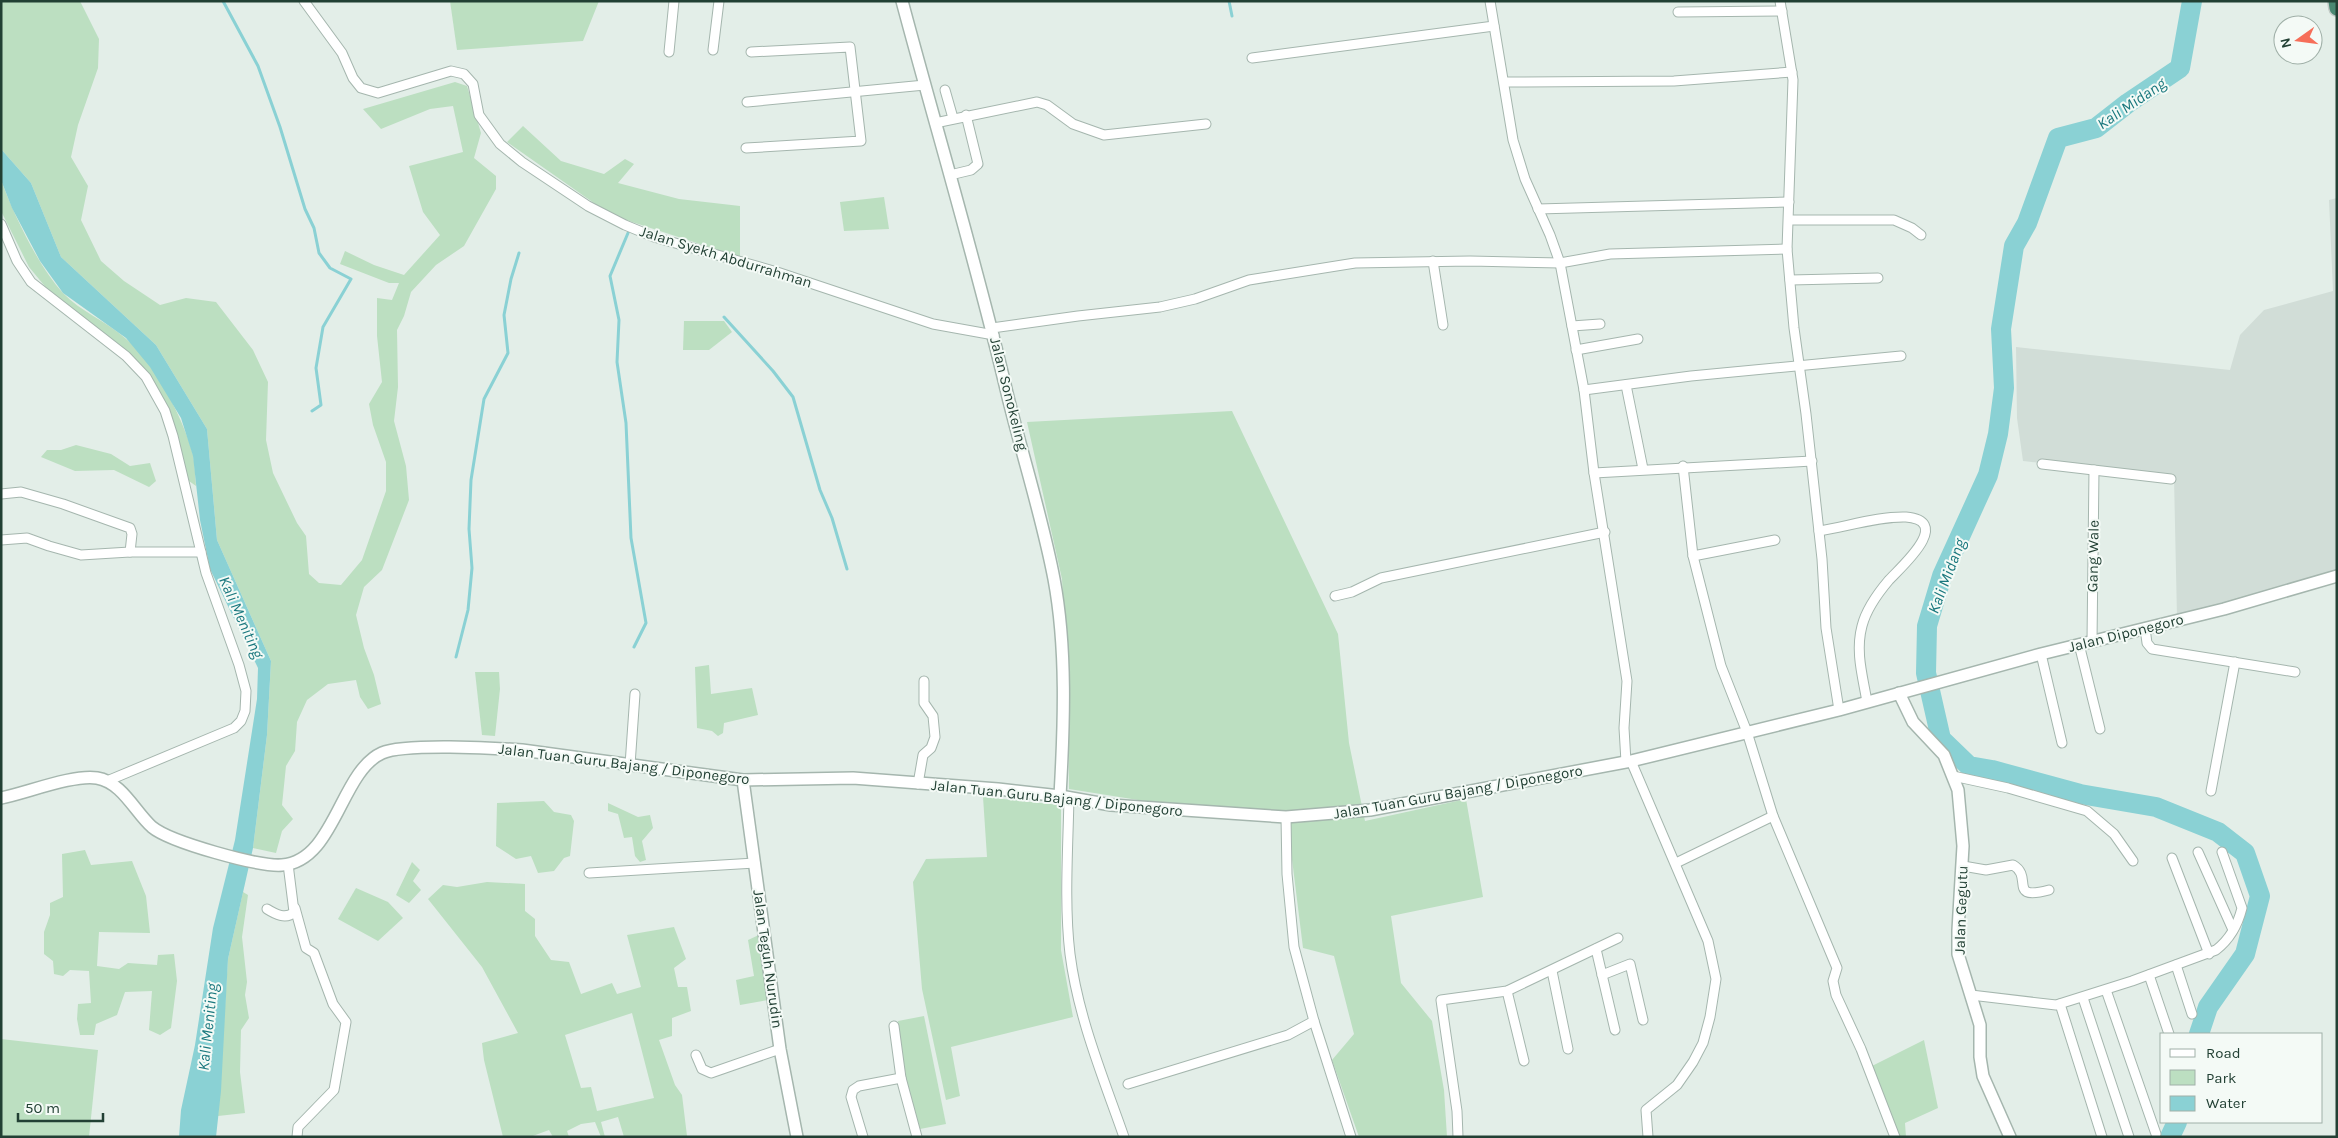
<svg xmlns="http://www.w3.org/2000/svg" width="2338" height="1138" font-family="Karla,sans-serif">
	<rect width="100%" height="100%" fill="#e3eee8"/>
	<path fill="#d1ddd7" d="M2337,198v376l-160,44 -3,-140 -151,-17 -6,-43 -1,-71 214,23 10,-35 24,-25 69,-19 -4,-91z"/>
	<g fill="#bcdfc1" fill-rule="evenodd">
		<path d="M1,1h79l19,38 -1,29 -20,57 -7,32 17,29 -7,34 20,41 23,20 36,24 26,-7 30,4 37,48 15,32 -2,58 7,33 24,50 9,13 3,38 10,9 22,2 21,-25 24,-69v-29l-13,-37 -4,-21 13,-22 -5,-46v-38l15,2 7,-17h-10l-49,-19 5,-13 29,14 30,10 36,-40 -17,-23 -14,-46 54,-14 -10,-46 -23,3 -49,20 -18,-20 92,-27 12,4 14,47 -7,25 22,18v13l-32,57 -28,19 -25,27 -7,24 -7,14 1,57 -4,34 12,45 3,34 -27,70 -18,17 -8,28 8,33 10,27 7,29 -13,5 -8,-12 -4,-17 -28,4 -21,16 -10,22 -2,29 -9,15 -4,39 11,14 -11,12 -6,22 -23,-5 14,-113 4,-74 -54,-121 -10,-111 -51,-84 -95,-88 -30,-74 -30,-34z"/>
		<path d="M450,1h149l-16,40 -126,9z"/>
		<path d="M523,126l38,35 43,13 21,-15 9,5 -16,19 61,16 61,7v51l-111,-36 -28,-13 -94,-66z"/>
		<path d="M1,180c13,35 37,86 62,113 18,19 43,28 62,45 29,24 59,81 68,117 2,10 2,21 3,31l-7,-5 -18,-68 -15,-27 -20,-26 -88,-70 -19,-23 -28,-56z"/>
		<path d="M884,197l5,32 -45,2 -4,-29z"/>
		<path d="M684,321h40l8,11 -23,18h-26z"/>
		<path d="M1232,411l106,223 11,109 16,78 101,-22 17,98 -92,19 10,67 31,38 12,69 3,47h-88l-27,-77 22,-26 -20,-78 -31,-8 -17,-137 -129,-8 -88,-14 -1,-106 -6,-104 -35,-157z"/>
		<path d="M76,445l35,9 19,12 20,-3 6,18 -7,6 -35,-17 -39,1 -34,-14 6,-7h14z"/>
		<path d="M709,665l2,29 41,-6 6,27 -34,8 -1,10 -5,3 -6,-5 -15,-3 -2,-61z"/>
		<path d="M475,672h24l1,17 -5,47 -13,-1z"/>
		<path d="M983,797l78,8v145l12,67 -122,30 9,49 -14,4 -24,-111 -9,-107 13,-23 61,-2z"/>
		<path d="M544,801l10,11 17,3 3,6 -4,35 -6,2 -10,13 -16,2 -7,-17 -15,3 -20,-13 1,-43z"/>
		<path d="M608,803l30,14 12,-2 3,13 -11,13 4,19 -6,2 -5,-6 -3,-19 -8,1 -6,-24 -10,-3z"/>
		<path d="M85,850l6,15 41,-4 14,35 4,37 -51,-1 -2,34 22,3 9,-6 29,2 1,-10 16,-1 3,27 -6,47 -11,7 -11,-5 3,-39 -27,1 -8,23 -21,9 -2,11h-14l-3,-16 1,-15 13,-1 -2,-32 -19,-1 -7,6 -9,-2 -1,-13 -9,-7v-22l6,-17v-12l13,-6 -1,-43z"/>
		<path d="M412,862l8,8 -7,11 8,9 -12,13 -13,-8z"/>
		<path d="M487,882l38,2v27l10,8v17l16,24 18,2 12,32 31,-11 5,11 24,-7 -14,-52 47,-8 12,32 -12,9 4,19h9l4,24 -19,7v18l-13,4 16,45 7,10 5,41 -63,1 -6,-20 -17,5 4,15h-4l-6,-15 -14,2 -14,7 2,6h-16l-4,-7 -19,7h-27l-19,-77 -2,-17 36,-10 -36,-66 -54,-68 15,-14 14,2zM632,1013l22,85 -57,13 -6,-24 -10,1 -16,-53z"/>
		<path d="M356,888l32,14 15,16 -25,23 -40,-22z"/>
		<path d="M243,892l5,3 -6,42 5,45 -2,13 4,23 -8,12 -1,42 5,41 -27,3 10,-157z"/>
		<path d="M761,934l7,66 -28,5 -4,-25 18,-4 -6,-36z"/>
		<path d="M924,1016l22,108 -26,5 -14,-51 -8,-57z"/>
		<path d="M1,1039l97,11 -9,87h-88z"/>
		<path d="M1924,1040l14,68 -33,15 1,14h-7l-27,-71z"/>
	</g>
	<path fill="#8ad1d4" d="M1,149l30,34 30,74 95,88 51,84 10,111 54,121 -4,74 -14,113 -25,111 -7,132 -5,46h-37l2,-27 14,-65 18,-117 22,-88 22,-141 1,-31 -48,-99 -10,-49 -7,-64 -12,-38 -31,-51 -24,-29 -63,-45 -23,-32 -28,-53 -11,-28z"/>
	<g fill="none" stroke-linecap="round" stroke-linejoin="round">
		<g stroke="#8ad1d4" stroke-width="3">
			<path d="M223,1l35,65 22,61 25,82 9,19 5,25 11,15 21,11 -28,48 -7,41 5,37 -9,6"/>
			<path d="M1229,1l3,15"/>
			<path d="M628,233l-18,43 9,44 -2,42 9,61 5,115 15,85 -12,24"/>
			<path d="M724,317l49,54 20,26 27,93 12,28 15,51"/>
			<path d="M456,657l12,-47 4,-42 -3,-39 2,-49 13,-81 24,-46 -4,-38 7,-36 8,-26"/>
		</g>
		<g stroke="#8ad1d4" stroke-width="20">
			<path d="M2192,1l-12,67 -52,35 -32,25 -38,10 -31,85 -13,23 -13,83 3,59 -6,46 -10,41 -46,101 -15,50 -1,47 15,66 28,27 23,4 88,24 76,13 62,25 27,21 15,43 -15,58 -37,53 -9,27"/>
			<path d="M2170,1137l7,-15"/>
		</g>
		<defs>
			<g id="minor">
				<path d="M304,1l38,52 11,25 8,10 17,5 73,-22 13,3 9,10 6,31 21,29 22,18 66,44 37,19 29,12 123,35 156,52 61,11"/>
				<path d="M1490,1l23,139 12,39 25,56 10,28 24,127 10,83 33,208 -3,47 2,34"/>
				<path d="M1780,1l13,79 -6,169 7,79 12,86 16,145 4,69 13,82"/>
				<path d="M1678,12l104,-1"/>
				<path d="M713,50l6,-49"/>
				<path d="M669,52l5,-51"/>
				<path d="M1252,58l242,-32"/>
				<path d="M1505,82l169,-1 118,-9"/>
				<path d="M945,90l8,28"/>
				<path d="M747,102l178,-17"/>
				<path d="M935,123l102,-21 10,3 26,19 31,11 102,-11"/>
				<path d="M746,148l115,-7 -11,-94 -99,5"/>
				<path d="M950,175l21,-5 7,-6 -12,-49"/>
				<path d="M1538,209l251,-7"/>
				<path d="M1789,220h105l18,8 9,7"/>
				<path d="M1,224l16,37 14,21 95,74 20,21 19,34 8,25 33,137 33,92 7,26 -1,20 -4,10 -7,7 -127,53"/>
				<path d="M1433,261l10,64"/>
				<path d="M1790,280l88,-2"/>
				<path d="M1572,326l28,-2"/>
				<path d="M992,328l86,-12 82,-9 35,-8 54,-19 106,-17 115,-2 90,2 50,-9 177,-5"/>
				<path d="M1576,350l62,-11"/>
				<path d="M1626,385l17,84"/>
				<path d="M1584,390l107,-14 210,-20"/>
				<path d="M2042,464l129,15"/>
				<path d="M1683,466l10,90 28,110 26,66 26,84 64,152 -4,13 3,14 25,54 34,88"/>
				<path d="M1594,473l218,-12"/>
				<path d="M1,494l20,-2 42,12 67,24 2,6 -2,18"/>
				<path d="M1819,531c26,-4 61,-15 87,-14 48,4 -6,51 -17,63 -11,13 -23,30 -27,46 -7,26 1,51 5,76"/>
				<path d="M1,540l26,-2 22,8 32,9 49,-3h71"/>
				<path d="M1693,556l82,-16"/>
				<path d="M1335,596l17,-4 29,-14 224,-46"/>
				<path d="M2145,628l2,15 5,6 143,23"/>
				<path d="M2092,641l2,-171"/>
				<path d="M2079,644l21,85"/>
				<path d="M2041,654l21,89"/>
				<path d="M1631,761l77,180 8,38 -6,38 -7,26 -10,19 -16,23 -31,25 2,27"/>
				<path d="M630,765l5,-71"/>
				<path d="M1953,776l55,12 79,23 27,23 19,27"/>
				<path d="M918,784l5,-29 8,-7 4,-11 -2,-21 -9,-13v-22"/>
				<path d="M2211,791l24,-129"/>
				<path d="M1069,797c-1,52 -5,106 1,157 8,63 33,123 54,183"/>
				<path d="M1286,817l1,57 7,73 20,74 37,116"/>
				<path d="M2198,852l35,78"/>
				<path d="M2172,858l37,96"/>
				<path d="M1676,863l97,-47"/>
				<path d="M1963,866l23,4 27,-5c21,12 -6,36 36,25"/>
				<path d="M589,873l166,-10"/>
				<path d="M295,908l11,40 8,5 19,51 13,18 -12,68 -36,37 -1,10"/>
				<path d="M267,909c8,5 19,11 27,3l-6,-48"/>
				<path d="M1596,949l19,81"/>
				<path d="M2176,965l16,49"/>
				<path d="M1552,971l16,78"/>
				<path d="M1602,975l28,-11 13,56"/>
				<path d="M2149,975l20,59"/>
				<path d="M2106,990l50,144"/>
				<path d="M1507,991l17,70"/>
				<path d="M1971,995l85,10 76,-24 84,-31c13,-10 22,-26 26,-42l-20,-56"/>
				<path d="M2083,998l46,139"/>
				<path d="M2060,1004l42,133"/>
				<path d="M894,1026l7,52 16,59"/>
				<path d="M696,1055l6,14 9,4 69,-24"/>
				<path d="M1128,1084l160,-49 26,-14"/>
				<path d="M863,1137l-12,-40 2,-7 6,-4 42,-8"/>
				<path d="M1458,1137l-1,-26 -16,-111 66,-9 111,-53"/>
			</g>
			<g id="tertiary">
				<path d="M902,1c35,131 74,260 105,392 15,62 35,123 47,186 13,69 10,147 6,217"/>
				<path d="M1899,693l14,29 31,33 14,35 5,56 -5,84v24l22,71v32l3,19 27,61"/>
				<path d="M743,780l37,269 17,88"/>
				<path d="M1,798c25,-5 73,-24 96,-20 25,4 38,34 55,49 18,15 107,40 130,38 53,-4 58,-93 100,-112 22,-10 113,-5 140,-3l221,30 110,-2 145,11 62,7 51,9 175,12 84,-7 261,-49 208,-51 202,-56 183,-45 113,-33"/>
			</g>
			<path id="trunk" d="M2336,1l1,7"/>
		</defs>
		<use href="#minor" stroke="#a5b6ae" stroke-width="11"/>
		<use href="#tertiary" stroke="#a5b6ae" stroke-width="14"/>
		<use href="#trunk" stroke="#c1cac6" stroke-width="18"/>
		<use href="#minor" stroke="#fff" stroke-width="9"/>
		<use href="#tertiary" stroke="#fff" stroke-width="11"/>
		<use href="#trunk" stroke="#4a8872" stroke-width="15"/>
	</g>
	<g text-anchor="middle" stroke-width="4" stroke-linejoin="round" paint-order="stroke">
		<g font-size="15" fill="#224034" stroke="#f4faf6">
			<text transform="translate(726 257) rotate(17)" y="5">Jalan Syekh Abdurrahman</text>
			<text transform="translate(1009 394) rotate(76)" y="5">Jalan Sonokeling</text>
			<text transform="translate(2093 556) rotate(-89)" y="5">Gang Wale</text>
			<text transform="translate(2126 633) rotate(-14)" y="5">Jalan Diponegoro</text>
			<text transform="translate(624 764) rotate(7)" y="5">Jalan Tuan Guru Bajang / Diponegoro</text>
			<text transform="translate(1458 792) rotate(-10)" y="5">Jalan Tuan Guru Bajang / Diponegoro</text>
			<text transform="translate(1057 798) rotate(6)" y="5">Jalan Tuan Guru Bajang / Diponegoro</text>
			<text transform="translate(1961 910) rotate(-88)" y="5">Jalan Gegutu</text>
			<text transform="translate(768 959) rotate(82)" y="5">Jalan Teguh Nurudin</text>
		</g>
		<g font-size="16" font-style="italic" fill="#1a787e" stroke="#f4faf6">
			<text transform="translate(2131 103) rotate(-34)" y="6">Kali Midang</text>
			<text transform="translate(1946 576) rotate(-69)" y="6">Kali Midang</text>
			<text transform="translate(242 617) rotate(66)" y="6">Kali Meniting</text>
			<text transform="translate(207 1027) rotate(-84)" y="6">Kali Meniting</text>
		</g>
	</g>
	<rect width="2338" height="1138" fill="none" stroke="#224034" stroke-width="5"/>
	<rect x="2160" y="1033" width="162" height="90" fill="#f4faf6" stroke="#a0b0a8"/>
	<rect x="2170" y="1049" width="25" height="8" fill="#ffffff" stroke="#a0b0a8"/>
	<text x="2206" y="1058" font-size="15" fill="#224034">Road</text>
	<rect x="2170" y="1070" width="25" height="15" fill="#bcdfc1" stroke="#a0b0a8"/>
	<text x="2206" y="1083" font-size="15" fill="#224034">Park</text>
	<rect x="2170" y="1096" width="25" height="15" fill="#8ad1d4" stroke="#a0b0a8"/>
	<text x="2206" y="1108" font-size="15" fill="#224034">Water</text>
	<g transform="translate(2298 40) rotate(256)"><circle r="24" fill="#f4faf6" stroke="#a0b0a8"/>
	<path d="M0-4L9 19L0 12L-9 19Z" fill="#f66e59"/>
	<text y="-8" font-size="14" font-weight="bold" text-anchor="middle" fill="#224034">N</text>
	</g>
	<path d="M18 1113v8h85v-8" fill="none" stroke="#224034" stroke-width="2.5"/>
	<text x="25" y="1113" font-size="15" fill="#224034" stroke="#f4faf6" stroke-width="4" paint-order="stroke">50 m</text>
</svg>
